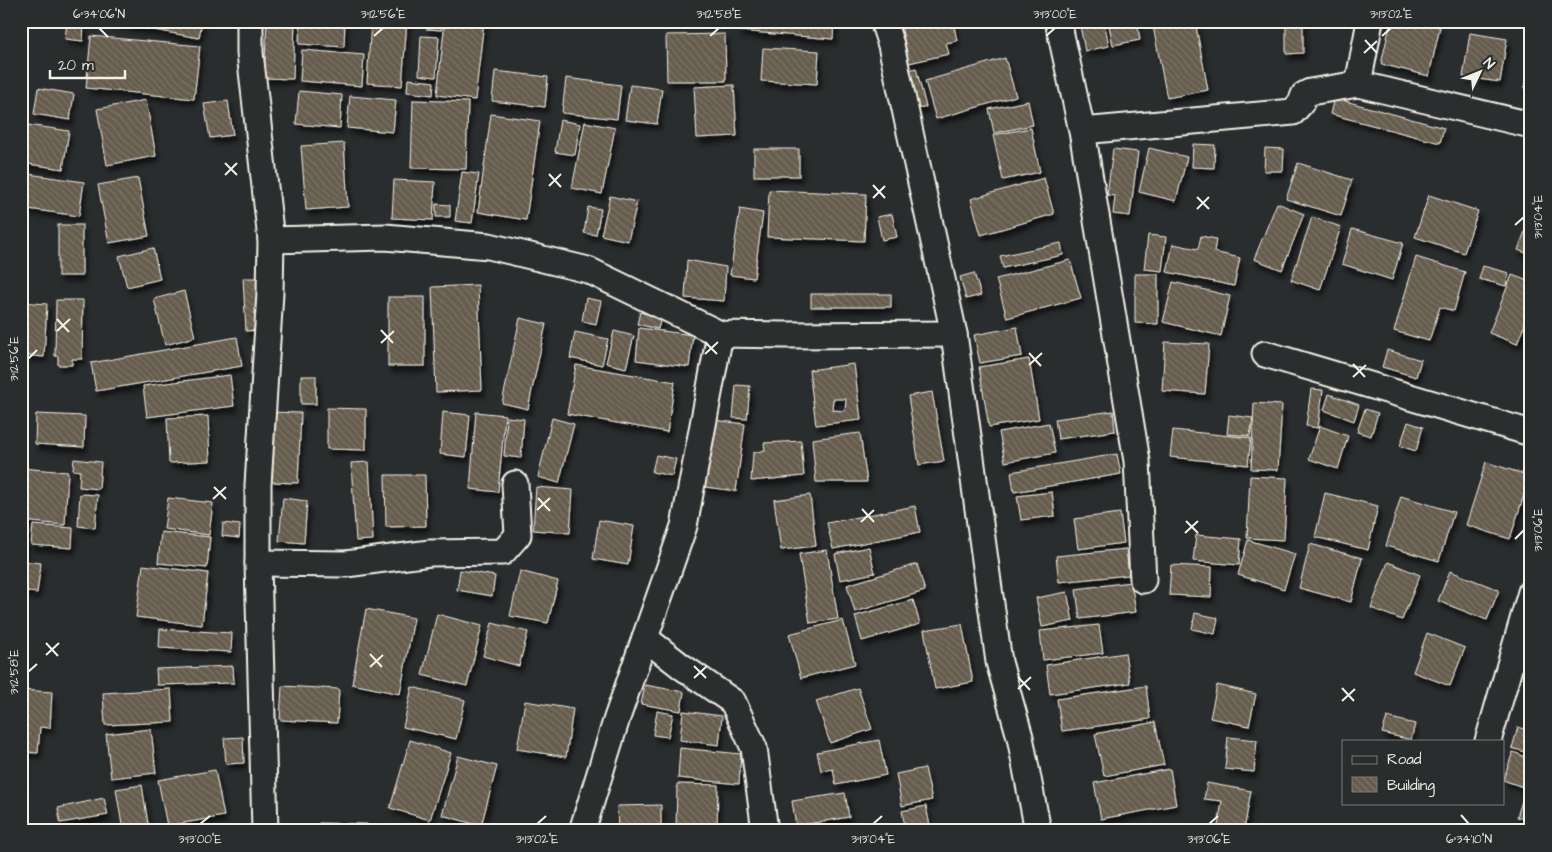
<svg xmlns="http://www.w3.org/2000/svg" width="1552" height="852" font-family="'Architects Daughter',sans-serif">
	<defs>
		<pattern id="building-back-hatch" width="6" height="6" patternUnits="userSpaceOnUse" patternTransform="scale(1.25)"><rect width="6" height="6" fill="#655c4d"/><path d="M-1 5l2 2M0 0l6 6M5-1l2 2" fill="none" stroke="#7c7467"/></pattern>
		<filter id="shadow"><feDropShadow dx="3" dy="5.5" stdDeviation="2.5" flood-color="#0009"/></filter>
	</defs>
	<rect width="100%" height="100%" fill="#2a2d2e"/>
	<filter id="ink" filterUnits="userSpaceOnUse"><feTurbulence type="fractalNoise" baseFrequency=".02" numOctaves="2"/><feDisplacementMap in="SourceGraphic" scale="10" xChannelSelector="R" yChannelSelector="G"/><feConvolveMatrix kernelMatrix="1 2 1 2 8 2 1 2 1" color-interpolation-filters="sRGB"/></filter>
	<g filter="url(#ink)">
		<g fill="url(#building-back-hatch)" stroke="#f4f1e8" fill-rule="evenodd" filter="url(#shadow)">
			<path d="M115,21h87l-3,17 -84,-15z"/>
			<path d="M267,21h28l-2,58 -29,-1z"/>
			<path d="M300,21h45l-1,26 -45,-3z"/>
			<path d="M371,21h36l-5,65 -35,-3z"/>
			<path d="M427,21h15v9l-16,-1z"/>
			<path d="M445,21h39l-9,79 -38,-5z"/>
			<path d="M740,21h94l-1,18 -94,-8z"/>
			<path d="M900,21h42v2l11,-2 4,20 -11,2 3,11 -40,9z"/>
			<path d="M1079,21h25l5,25 -24,5z"/>
			<path d="M1108,21h29l3,19 -27,5z"/>
			<path d="M1152,21h43l13,69 -41,8z"/>
			<path d="M1286,21h17v32l-17,1z"/>
			<path d="M1391,21h28l21,6 -11,49 -48,-12z"/>
			<path d="M67,22l17,1 -1,18 -18,-2z"/>
			<path d="M1470,33l37,6 -7,43 -37,-5z"/>
			<path d="M725,34l1,47h-59l-1,-46z"/>
			<path d="M91,36l109,10 -6,53 -108,-11z"/>
			<path d="M421,36l18,1 -3,40 -17,-2z"/>
			<path d="M763,48l56,3 -2,33 -56,-3z"/>
			<path d="M302,50l62,5 -2,31 -62,-5z"/>
			<path d="M1005,58l11,38 -80,23 -11,-38z"/>
			<path d="M1531,60v30l-7,-2z"/>
			<path d="M916,68l10,39 -16,4 -10,-38z"/>
			<path d="M495,71l53,6 -3,30 -53,-6z"/>
			<path d="M566,78l55,7 -4,34 -55,-6z"/>
			<path d="M408,79l26,3 -1,13 -26,-3z"/>
			<path d="M630,85l32,4 -5,35 -32,-4z"/>
			<path d="M734,85l3,51 -40,2 -3,-51z"/>
			<path d="M38,88l36,6 -4,26 -36,-6z"/>
			<path d="M299,91l43,4 -2,33 -44,-4z"/>
			<path d="M350,96l46,4 -3,32 -46,-4z"/>
			<path d="M1334,98l110,30 -4,15 -110,-29z"/>
			<path d="M146,100l10,56 -49,9 -10,-56z"/>
			<path d="M413,100l55,2 -2,67 -55,-1z"/>
			<path d="M228,101l5,34 -23,3 -6,-34z"/>
			<path d="M1028,101l5,24 -39,8 -5,-24z"/>
			<path d="M491,114l49,7 -14,99 -48,-8z"/>
			<path d="M560,120l20,4 -5,31 -20,-3z"/>
			<path d="M585,122l30,6 -13,66 -30,-6z"/>
			<path d="M21,124l48,7 -6,38 -42,-6z"/>
			<path d="M1031,128l9,44 -37,8 -10,-45z"/>
			<path d="M344,143l4,64 -42,3 -5,-64z"/>
			<path d="M1193,144l22,1 -1,23 -22,-1z"/>
			<path d="M1149,148l38,9 -11,44 -37,-9z"/>
			<path d="M1265,148l19,1 -1,22h-19z"/>
			<rect x="754" y="149" width="45" height="27"/>
			<path d="M1113,149l25,3 -8,64 -17,-2 2,-18 -8,-1z"/>
			<path d="M1298,163l54,17 -11,36 -55,-17z"/>
			<path d="M462,172l17,2 -7,49 -17,-2z"/>
			<path d="M21,173l63,9 -5,34 -58,-8z"/>
			<path d="M138,178l11,58 -40,7 -11,-58z"/>
			<path d="M1044,178l10,36 -73,21 -10,-36z"/>
			<path d="M394,180l41,2 -2,38 -41,-2z"/>
			<path d="M769,190l97,4 -2,47 -97,-4z"/>
			<path d="M1429,195l49,16 -14,42 -49,-16z"/>
			<path d="M610,196l27,6 -9,39 -27,-6z"/>
			<path d="M1277,203l27,11 -22,56 -28,-11z"/>
			<path d="M436,204l14,1v12h-14z"/>
			<path d="M588,207l13,2 -5,26 -12,-2z"/>
			<path d="M740,209l23,4 -9,65 -24,-3z"/>
			<path d="M892,214l5,23 -15,3 -5,-23z"/>
			<path d="M1531,215v40l-13,-5z"/>
			<path d="M1312,217l29,10 -21,63 -29,-10z"/>
			<rect x="58" y="225" width="24" height="51"/>
			<path d="M1352,229l51,14 -11,37 -50,-16z"/>
			<path d="M1148,235l18,2 -4,34 -18,-2z"/>
			<path d="M1201,236l15,3 -2,13 26,6 -6,28 -67,-14 6,-28 25,5z"/>
			<path d="M1061,243l2,12 -60,13 -3,-12z"/>
			<path d="M153,248l7,31 -33,8 -8,-31z"/>
			<path d="M1416,257l49,15 -11,39 -14,-4 -11,34 -35,-10z"/>
			<path d="M687,260l39,7 -2,34 -39,-3z"/>
			<path d="M1070,260l11,38 -74,20 -11,-39z"/>
			<path d="M1483,266l26,7 -3,13 -27,-7z"/>
			<path d="M974,273l7,22 -15,4 -6,-22z"/>
			<path d="M1135,274h23v50l-23,-1z"/>
			<path d="M1512,275l19,7v27l-14,35 -28,-11z"/>
			<path d="M243,278h14l3,52 -14,1z"/>
			<path d="M1173,282l57,14 -9,40 -58,-14z"/>
			<path d="M478,285l4,105 -46,2 -4,-105z"/>
			<path d="M184,291l11,46 -30,8 -11,-46z"/>
			<rect x="811" y="294" width="80" height="13"/>
			<rect x="388" y="297" width="37" height="69"/>
			<path d="M586,298l15,3 -5,23 -14,-3z"/>
			<path d="M56,300h27l-1,59h-10v6h-14v-9h-3z"/>
			<path d="M21,302l26,2 -3,53 -23,-2z"/>
			<path d="M640,312l21,6 -3,11 -21,-5z"/>
			<path d="M520,318l26,6 -18,85 -26,-6z"/>
			<path d="M1017,327l5,29 -42,7 -6,-28z"/>
			<path d="M639,328l54,7 -4,32 -53,-7z"/>
			<path d="M614,331l20,5 -8,32 -20,-5z"/>
			<path d="M575,332l33,7 -6,26 -32,-7z"/>
			<path d="M237,337l5,29 -146,25 -5,-28z"/>
			<path d="M1165,342l44,2 -4,50 -43,-3z"/>
			<path d="M1387,350l34,10 -5,17 -34,-10z"/>
			<path d="M1029,359l10,60 -50,8 -10,-60z"/>
			<path d="M854,364l7,56 -45,5 -7,-55zM833,399h13l-1,12 -13,-1z"/>
			<path d="M576,365l99,17 -8,50 -100,-18z"/>
			<path d="M230,375l4,31 -87,11 -4,-31z"/>
			<rect x="301" y="376" width="15" height="28"/>
			<path d="M736,385l14,1 -3,33 -14,-1z"/>
			<path d="M1311,389l12,1 -5,38 -12,-2z"/>
			<path d="M932,392l12,69 -25,4 -11,-69z"/>
			<path d="M1329,394l30,11 -5,16 -30,-11z"/>
			<path d="M1254,403l28,2 -4,65 -27,-1z"/>
			<path d="M327,408l39,1v41l-39,-1z"/>
			<path d="M1365,409l13,4 -7,23 -14,-4z"/>
			<path d="M1113,411l2,20 -57,8 -3,-20z"/>
			<path d="M271,412l30,1 -3,70 -30,-1z"/>
			<path d="M443,412l27,3 -4,42 -26,-3z"/>
			<path d="M476,412l29,3 -7,77 -28,-3z"/>
			<path d="M36,414l49,2 -1,31 -49,-3z"/>
			<path d="M1229,415l24,3 -3,18 -23,-2z"/>
			<path d="M208,416l2,45 -41,2 -2,-45z"/>
			<path d="M507,417l17,2 -3,39 -17,-2z"/>
			<path d="M552,418l22,6 -15,59 -21,-6z"/>
			<path d="M714,420l31,4 -9,67 -31,-4z"/>
			<path d="M1408,422l15,5 -7,24 -16,-5z"/>
			<path d="M1049,423l6,30 -50,9 -6,-30z"/>
			<path d="M1320,426l28,10 -10,33 -29,-10z"/>
			<path d="M1173,430l78,8 -3,27 -78,-8z"/>
			<path d="M860,433l7,49h-51l-4,-43z"/>
			<path d="M801,441l3,35 -53,5 2,-28 12,-3 -1,-7z"/>
			<path d="M1117,454l4,20 -107,18 -3,-20z"/>
			<path d="M656,455l20,4 -4,17 -20,-4z"/>
			<path d="M74,459l27,3 -2,27 -20,-2 1,-16 -7,-1z"/>
			<path d="M369,462l4,78 -17,1 -5,-78z"/>
			<path d="M1486,462l44,14 -20,63 -44,-14z"/>
			<path d="M21,468l47,4 -3,53 -44,-4z"/>
			<path d="M385,475h40l1,51 -40,1z"/>
			<path d="M1250,476l37,2 -3,62 -37,-2z"/>
			<path d="M536,487l37,3 -3,43 -37,-3z"/>
			<path d="M1052,492l3,24 -34,4 -4,-24z"/>
			<path d="M1325,493l53,13 -10,44 -53,-13z"/>
			<path d="M80,494l18,1 -3,33 -17,-2z"/>
			<path d="M810,495l6,51 -35,4 -7,-50z"/>
			<path d="M1401,496l53,16 -15,49 -53,-15z"/>
			<path d="M168,498l45,5 -4,32 -45,-6z"/>
			<path d="M283,498l24,3 -3,42 -25,-2z"/>
			<path d="M915,506l5,26 -87,17 -6,-26z"/>
			<path d="M1120,513l4,30 -46,6 -4,-30z"/>
			<path d="M599,520l35,6 -6,39 -35,-6z"/>
			<path d="M223,523l17,2 -1,13 -17,-2z"/>
			<path d="M33,525l40,3 -1,20 -41,-3z"/>
			<path d="M21,527l6,1 -3,30h-3z"/>
			<path d="M161,532l49,5 -3,31 -49,-5z"/>
			<path d="M1196,535l45,4 -2,26 -46,-4z"/>
			<path d="M1248,540l47,14 -11,35 -46,-14z"/>
			<path d="M1310,544l52,14 -11,44 -52,-14z"/>
			<path d="M869,547l6,26 -35,7 -5,-26z"/>
			<path d="M1126,549l3,26 -70,7 -3,-26z"/>
			<path d="M827,550l11,69 -28,4 -11,-69z"/>
			<path d="M21,561l20,2 -4,30 -16,-2z"/>
			<path d="M1388,562l32,13 -18,45 -31,-12z"/>
			<path d="M917,564l8,27 -70,21 -8,-27z"/>
			<path d="M143,565l65,8 -6,52 -66,-8z"/>
			<path d="M1171,565l41,2 -1,30 -42,-2z"/>
			<path d="M460,570l35,6 -3,20 -35,-6z"/>
			<path d="M520,571l38,10 -10,42 -38,-7z"/>
			<path d="M1450,571l49,19 -12,30 -49,-19z"/>
			<path d="M1131,582l5,30 -56,7 -4,-30z"/>
			<path d="M1067,592l6,29 -31,6 -6,-29z"/>
			<path d="M913,600l7,24 -58,17 -7,-25z"/>
			<path d="M366,609l48,9 -14,76 -48,-10z"/>
			<path d="M1195,613l23,5 -3,16 -23,-5z"/>
			<path d="M437,614l45,12 -15,60 -45,-11z"/>
			<path d="M843,620l12,44 -54,14 -12,-44z"/>
			<path d="M492,623l36,9 -9,34 -36,-10z"/>
			<path d="M962,624l11,58 -38,7 -11,-59z"/>
			<path d="M1099,625l4,28 -60,7 -3,-29z"/>
			<path d="M160,629l72,4 -1,19 -72,-4z"/>
			<path d="M1427,633l38,15 -15,38 -37,-14z"/>
			<path d="M1125,653l5,30 -80,11 -4,-29z"/>
			<path d="M233,666l1,17 -77,2 -1,-16z"/>
			<path d="M645,685l39,7 -3,19 -40,-7z"/>
			<path d="M1217,685l39,9 -7,32 -39,-8z"/>
			<path d="M282,686l57,3 -2,34 -57,-3z"/>
			<path d="M1146,686l4,33 -88,12 -5,-32z"/>
			<path d="M412,687l53,13 -9,39 -53,-12z"/>
			<path d="M858,688l14,41 -42,14 -14,-42z"/>
			<path d="M171,689l2,33 -68,3 -2,-32z"/>
			<path d="M21,690l31,2 -2,36 -10,-1 -2,26 -17,-1z"/>
			<path d="M525,701l48,8 -7,48 -49,-8z"/>
			<path d="M657,711l16,3 -5,23 -15,-2z"/>
			<path d="M683,711l39,5 -3,29 -39,-5z"/>
			<path d="M1531,712v16l-5,-1z"/>
			<path d="M1387,717l28,7 -4,16 -29,-7z"/>
			<path d="M1155,722l9,43 -60,11 -9,-42z"/>
			<path d="M1518,727l13,4v23l-19,-6z"/>
			<path d="M151,729l5,44 -45,5 -5,-44z"/>
			<path d="M243,737l1,26 -18,1 -2,-26z"/>
			<path d="M1228,737l29,3 -3,32 -29,-3z"/>
			<path d="M410,740l41,13 -21,67 -40,-12z"/>
			<path d="M879,740l7,35 -50,10 -3,-16 -12,2 -4,-19z"/>
			<path d="M680,748l61,6 -2,30 -61,-6z"/>
			<path d="M1513,752l18,7v31l-28,-10z"/>
			<path d="M458,756l39,10 -16,60 -39,-11z"/>
			<path d="M21,763h4l-1,15h-3z"/>
			<path d="M925,768l7,32 -30,6 -6,-32z"/>
			<path d="M1170,769l6,36 -75,14 -7,-36z"/>
			<path d="M215,770l9,46 -57,10 -9,-46z"/>
			<path d="M1207,783l44,8 -7,39 -26,-4 4,-25 -18,-2z"/>
			<path d="M677,784l41,1 -1,46h-41z"/>
			<path d="M142,785l7,45 -26,1 -7,-42z"/>
			<path d="M845,793l4,24 -53,9 -4,-25z"/>
			<path d="M1524,794l7,2v25l-14,-4z"/>
			<path d="M104,798l4,17 -48,8 -2,-15z"/>
			<path d="M661,805v26h-43l-1,-25z"/>
			<path d="M926,806l5,25h-25l-4,-20z"/>
			<path d="M319,823l48,1v7h-48z"/>
		</g>
		<g fill="none" stroke-linecap="round" stroke-linejoin="round">
			<defs>
				<g id="street">
					<path d="M250,21v32l21,187 -1,53 -12,192v78l7,268"/>
					<path d="M883,21l8,24 63,289 45,328 21,75 18,94"/>
					<path d="M1058,21l24,110 55,330 6,119"/>
					<path d="M1358,84l12,-63"/>
					<path d="M1082,131l211,-19 8,-9 3,-8 6,-3 48,-8 173,41"/>
					<path d="M271,240l114,-3 104,9 99,24 132,64 64,1 170,-1"/>
					<path d="M1265,354l266,79"/>
					<path d="M258,563l88,1 84,-11 73,-1 15,-17 -3,-51"/>
					<path d="M645,638l36,28 52,36 21,46 11,83"/>
					<path d="M1488,741l43,-149"/>
					<path d="M582,831l35,-113 67,-192 36,-192"/>
				</g>
			</defs>
			<use href="#street" stroke="#f4f1e8" stroke-width="29"/>
			<use href="#street" stroke="#2a2d2e" stroke-width="25"/>
		</g>
	</g>
	<path fill="none" stroke="#f4f1e8" stroke-width="2" d="M99,28l9,9M374,36l9,-8M710,36l9,-8M1046,36l9,-8M1382,36l9,-8M1365,40l12,13M1364,53l13,-12M225,163l12,12M549,174l12,13M225,175l12,-12M873,185l12,13M549,186l12,-12M1197,197l12,12M873,198l12,-12M1197,209l12,-12M1515,225l9,-8M57,319l12,13M381,330l12,13M57,331l13,-12M705,342l12,12M381,343l13,-12M1029,353l12,13M705,354l13,-12M28,359l9,-9M1353,364l12,13M1029,365l13,-12M1353,377l13,-12M214,487l12,12M538,498l12,13M213,499l13,-12M862,509l12,13M537,510l13,-12M1186,521l12,12M861,522l13,-12M1185,533l13,-12M1515,539l9,-9M46,643l12,13M370,654l12,13M46,655l13,-12M694,666l12,12M370,667l13,-12M28,672l9,-8M1018,677l12,13M694,678l13,-12M1342,688l12,13M1018,689l13,-12M1342,701l13,-12M1461,815l8,9M200,824l10,-8M537,824l9,-8M873,824l9,-8M1209,824l9,-8"/>
	<rect width="1552" height="852" fill="none" stroke="#2a2d2e" stroke-width="55"/>
	<rect x="1342" y="740" width="162" height="65" fill="#2a2d2e" stroke="#7b7b78"/>
	<rect x="1352" y="756" width="25" height="8" fill="#2a2d2e" stroke="#7b7b78"/>
	<text x="1387" y="764" font-size="15" fill="#f4f1e8">Road</text>
	<rect x="1352" y="777" width="25" height="15" fill="url(#building-back-hatch)" stroke="#7b7b78"/>
	<text x="1387" y="790" font-size="15" fill="#f4f1e8">Building</text>
	<g transform="translate(1480 72) rotate(47)" stroke="#2a2d2e" stroke-width="4" paint-order="stroke">
	<path d="M0-4L9 19L0 12L-9 19Z" fill="#f4f1e8"/>
	<text y="-8" font-size="14" font-weight="bold" text-anchor="middle" fill="#f4f1e8">N</text>
	</g>
	<path d="M50 70v8h75v-8" fill="none" stroke="#f4f1e8" stroke-width="2.5"/>
	<text x="58" y="70" font-size="15" fill="#f4f1e8" stroke="#2a2d2e" stroke-width="4" paint-order="stroke">20 m</text>
	<rect x="28" y="28" width="1496" height="796" fill="none" stroke="#f4f1e8" stroke-width="2"/>
	<g font-size="12" text-anchor="middle" fill="#f4f1e8">
		<text x="99" y="18">6°34'06"N</text>
		<text x="383" y="18">3°12'56"E</text>
		<text x="719" y="18">3°12'58"E</text>
		<text x="1055" y="18">3°13'00"E</text>
		<text x="1391" y="18">3°13'02"E</text>
		<text transform="translate(1538 217) rotate(-90)" y="4">3°13'04"E</text>
		<text transform="translate(14 359) rotate(-90)" y="4">3°12'56"E</text>
		<text transform="translate(1538 530) rotate(-90)" y="4">3°13'06"E</text>
		<text transform="translate(14 672) rotate(-90)" y="4">3°12'58"E</text>
		<text x="200" y="843">3°13'00"E</text>
		<text x="537" y="843">3°13'02"E</text>
		<text x="873" y="843">3°13'04"E</text>
		<text x="1209" y="843">3°13'06"E</text>
		<text x="1469" y="843">6°34'10"N</text>
	</g>
</svg>
